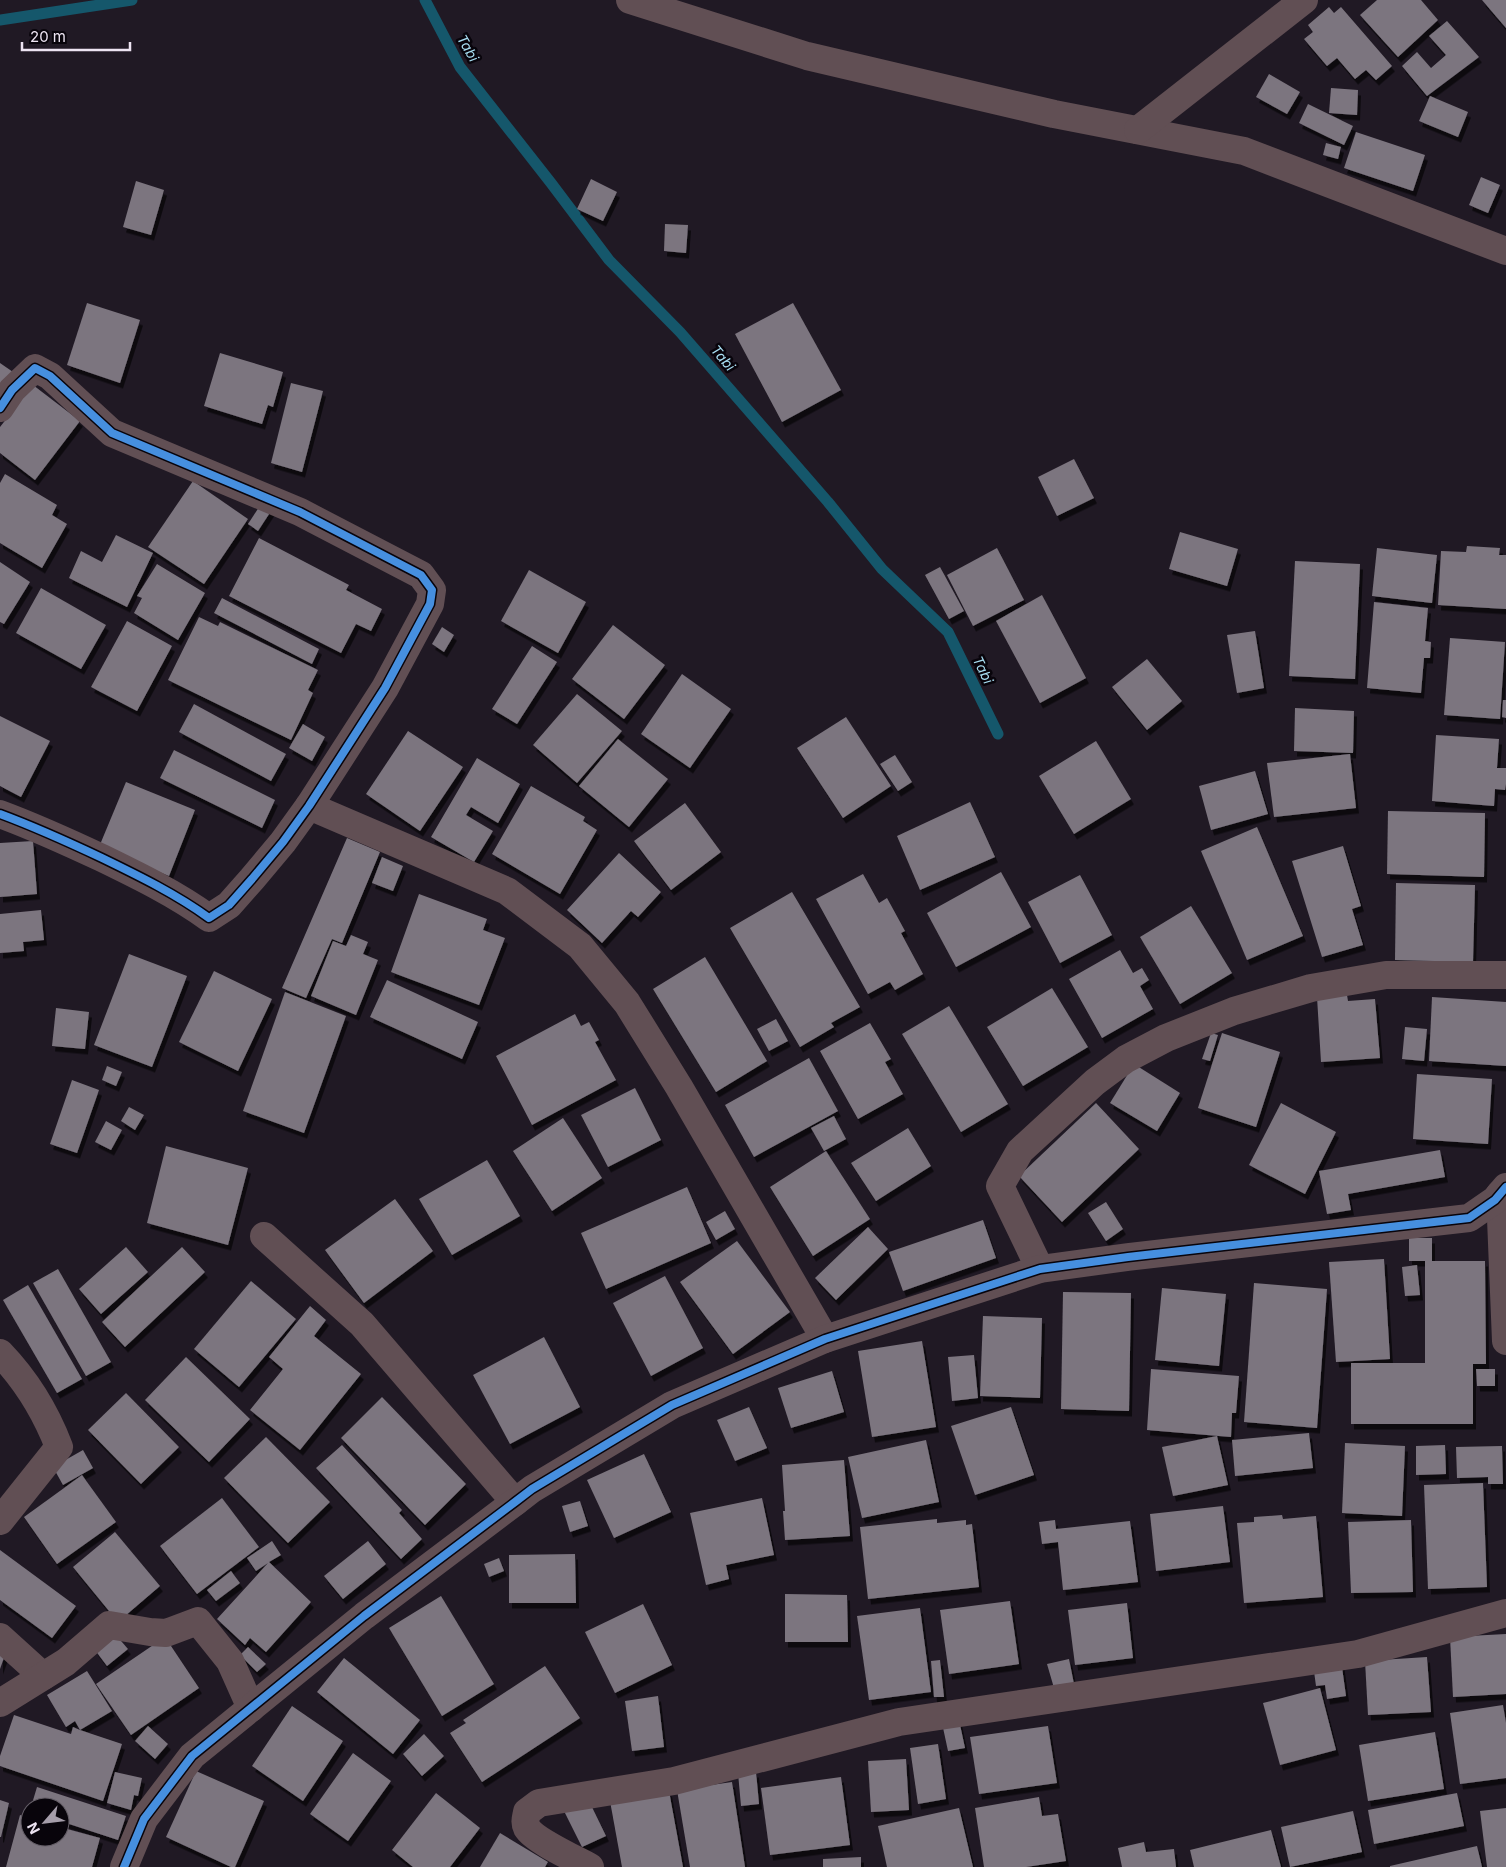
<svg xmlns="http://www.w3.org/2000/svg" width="1506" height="1867" font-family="Inter,sans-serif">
	<defs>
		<filter id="shadow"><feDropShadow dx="3" dy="5.5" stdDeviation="0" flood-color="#0009"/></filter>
	</defs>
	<rect width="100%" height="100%" fill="#201924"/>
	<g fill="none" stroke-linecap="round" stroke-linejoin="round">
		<g stroke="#15576b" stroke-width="11">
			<path d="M425,0l35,67 91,116 58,77 71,72 148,170 54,67 66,63 50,102"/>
			<path d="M0,20l132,-20"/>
		</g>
	</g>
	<g fill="#7c757f" filter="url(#shadow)">
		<path d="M1377,0h44l17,20 -40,37 -38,-42z"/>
		<path d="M1482,0h24v28z"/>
		<path d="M1329,7l5,6 7,-6 51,59 -16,14 -10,-10 -11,9 -18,-21 -10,8 -23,-27 9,-7 -5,-7z"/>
		<path d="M1447,21l32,36 -52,39 -25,-30 15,-14 14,16 15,-13 -17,-19z"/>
		<path d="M1269,74l31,18 -13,22 -31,-17z"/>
		<path d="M1331,88l27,2 -1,25 -28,-2z"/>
		<path d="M1430,96l38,16 -10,25 -39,-16z"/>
		<path d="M1308,104l45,22 -9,19 -45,-22z"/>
		<path d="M1356,132l69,23 -12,36 -69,-23z"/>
		<path d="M1326,143l15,4 -3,12 -15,-4z"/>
		<path d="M1481,177l19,8 -12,28 -19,-8z"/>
		<path d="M591,179l26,13 -14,29 -26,-12z"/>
		<path d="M136,181l28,9 -13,45 -28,-8z"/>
		<path d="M665,224l23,1 -2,28 -22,-2z"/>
		<path d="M87,303l53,17 -20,63 -53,-18z"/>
		<path d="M793,303l48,87 -59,32 -47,-88z"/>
		<path d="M220,353l63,19 -10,35 -5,-2 -6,19 -58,-18z"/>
		<path d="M0,363l13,9 -13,19z"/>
		<path d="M291,383l32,8 -21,81 -31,-9z"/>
		<path d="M33,385l47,36 -45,59 -35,-27v-26z"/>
		<path d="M1074,459l20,39 -37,18 -19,-39z"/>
		<path d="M5,474l52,31 -5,10 15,9 -25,44 -42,-25v-60z"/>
		<path d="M193,481l55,38 -44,65 -56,-37z"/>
		<path d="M263,501l10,7 -15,23 -10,-7z"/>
		<path d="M1180,532l58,17 -11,37 -58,-17z"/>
		<path d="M116,535l37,18 -26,54 -58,-29 12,-27 21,11z"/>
		<path d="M259,538l90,47 -3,5 36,19 -11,22 -15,-7 -15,29 -112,-57z"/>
		<path d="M1467,546l33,2 -1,7h7v54l-68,-4 3,-54 25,1z"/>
		<path d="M997,548l27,52 -51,26 -26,-51z"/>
		<path d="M1377,548l60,7 -5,48 -60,-7z"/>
		<path d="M1295,561l65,3 -5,115 -66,-3z"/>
		<path d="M0,562l30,20 -26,42 -4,-2z"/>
		<path d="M157,564l48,29 -27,47 -44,-27 8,-15 -5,-2z"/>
		<path d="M940,567l24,44 -15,8 -24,-44z"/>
		<path d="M529,570l57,32 -28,51 -57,-32z"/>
		<path d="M41,588l65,37 -25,44 -65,-36z"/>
		<path d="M1042,595l44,83 -46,25 -44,-82z"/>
		<path d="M222,598l97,51 -7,15 -98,-51z"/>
		<path d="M1374,602l54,6 -3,33 6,1 -1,16h-6l-3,35 -54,-5z"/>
		<path d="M199,617l19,9 2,-4 98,48 -10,20 5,3 -22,47 -123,-60z"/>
		<path d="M127,621l45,25 -35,65 -46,-24z"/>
		<path d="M613,625l52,40 -41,54 -52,-40z"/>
		<path d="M442,627l12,8 -10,17 -12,-8z"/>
		<path d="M1255,631l9,57 -27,5 -10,-58z"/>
		<path d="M1450,638l55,4 -5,77 -56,-4z"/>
		<path d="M532,646l25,16 -40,62 -25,-15z"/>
		<path d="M1147,659l35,42 -35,29 -35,-43z"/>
		<path d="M682,674l49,35 -41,59 -49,-34z"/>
		<path d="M577,694l45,37 -45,52 -44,-38z"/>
		<path d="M1503,700h3v18l-4,-1z"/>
		<path d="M194,704l92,50 -15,27 -92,-49z"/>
		<path d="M1295,708l59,3 -1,42 -59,-2z"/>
		<path d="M0,716l50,25 -29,56 -21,-11z"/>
		<path d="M846,717l45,69 -48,32 -46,-70z"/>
		<path d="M303,724l22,13 -13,24 -23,-13z"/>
		<path d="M408,731l55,36 -43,64 -54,-37z"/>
		<path d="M1436,735l63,4 -2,29h9v16l-1,6 -10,-1 -1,17 -62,-5z"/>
		<path d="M618,739l50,40 -39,48 -50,-41z"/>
		<path d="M1096,741l35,58 -57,35 -35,-58z"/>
		<path d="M174,750l101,50 -13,28 -102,-50z"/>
		<path d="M1350,754l6,54 -82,9 -7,-54z"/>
		<path d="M895,755l17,27 -14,9 -18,-27z"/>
		<path d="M477,758l43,26 -22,39 -27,-16 -5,8 27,16 -19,31 -43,-25z"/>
		<path d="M1255,771l13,43 -57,16 -12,-44z"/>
		<path d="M126,782l69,28 -26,66 -70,-29z"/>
		<path d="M531,786l54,31 -2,4 14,9 -37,64 -68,-40z"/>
		<path d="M970,802l25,55 -75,33 -23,-54z"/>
		<path d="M685,803l36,49 -50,38 -37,-49z"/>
		<path d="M1388,811l97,2 -1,64 -97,-3z"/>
		<path d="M1257,827l46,109 -56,24 -46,-109z"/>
		<path d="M347,838l33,14 -38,91 -10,-4 -26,59 -24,-10z"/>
		<path d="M33,841l4,53 -37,3v-54z"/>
		<path d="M1343,846l18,60 -9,3 11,36 -41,12 -30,-96z"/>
		<path d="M619,853l42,39 -23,25 -7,-6 -29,32 -35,-33z"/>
		<path d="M382,857l21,9 -10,25 -21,-8z"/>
		<path d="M1001,872l30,55 -75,40 -29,-54z"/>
		<path d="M863,874l16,29 8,-5 18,33 -4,2 22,41 -28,16 -5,-8 -22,12 -52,-95z"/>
		<path d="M1080,875l32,60 -52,28 -32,-61z"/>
		<path d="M1396,883l79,2 -2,77 -78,-2z"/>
		<path d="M792,892l68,115 -29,16 3,4 -34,20 -70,-119z"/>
		<path d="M419,894l68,25 -4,11 22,8 -26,67 -88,-33z"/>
		<path d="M1191,906l41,67 -52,31 -40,-67z"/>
		<path d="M41,910l3,30 -21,2 1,9 -24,2v-39z"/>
		<path d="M351,935l17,7 -5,12 15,6 -22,55 -45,-19 22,-55 13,5z"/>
		<path d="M1120,950l13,23 9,-5 7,12 -9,6 13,23 -51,29 -33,-59z"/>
		<path d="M129,954l58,22 -35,91 -58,-22z"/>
		<path d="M705,957l62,104 -51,31 -63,-103z"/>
		<path d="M214,971l58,28 -34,72 -59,-29z"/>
		<path d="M387,980l91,42 -16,37 -92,-42z"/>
		<path d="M1052,988l36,59 -65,39 -36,-59z"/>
		<path d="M285,992l61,24 -42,117 -61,-22z"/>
		<path d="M1347,995l1,6 27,-2 5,59 -59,4 -4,-65z"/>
		<path d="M1432,997l74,5v64l-77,-5z"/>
		<path d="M949,1006l59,98 -47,28 -59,-98z"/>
		<path d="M56,1008l33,4 -4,37 -33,-3z"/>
		<path d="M575,1014l6,12 8,-4 10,18 -4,2 21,38 -84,45 -36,-69z"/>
		<path d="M776,1019l12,22 -19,10 -12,-22z"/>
		<path d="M870,1023l21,36 -6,3 18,32 -45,25 -38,-68z"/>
		<path d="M1405,1027l22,2 -3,32 -22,-2z"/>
		<path d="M1211,1033l7,2 -8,26 -8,-2z"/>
		<path d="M1222,1033l58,19 -24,75 -58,-19z"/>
		<path d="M809,1058l29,53 -84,46 -29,-52z"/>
		<path d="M1134,1064l46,29 -23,38 -47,-28z"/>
		<path d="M107,1066l15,6 -6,14 -14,-6z"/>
		<path d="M1417,1074l75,5 -4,65 -75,-5z"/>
		<path d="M72,1080l27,10 -22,63 -27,-9z"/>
		<path d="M635,1088l26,52 -53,27 -27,-52z"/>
		<path d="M1096,1103l43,46 -77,73 -43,-46z"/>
		<path d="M1281,1103l55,29 -31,62 -56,-29z"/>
		<path d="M129,1107l15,8 -9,15 -14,-9z"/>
		<path d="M834,1116l12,23 -22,12 -13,-23z"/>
		<path d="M563,1118l39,60 -50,33 -39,-60z"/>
		<path d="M106,1121l16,9 -11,20 -16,-8z"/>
		<path d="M908,1128l23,38 -55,35 -25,-38z"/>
		<path d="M166,1146l82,22 -20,77 -81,-22z"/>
		<path d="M1440,1150l5,27 -97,17 3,16 -24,4 -8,-43z"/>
		<path d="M826,1151l44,68 -57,37 -43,-69z"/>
		<path d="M487,1160l33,56 -68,39 -33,-56z"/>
		<path d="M687,1187l24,56 -105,46 -25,-56z"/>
		<path d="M395,1199l38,52 -69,52 -39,-53z"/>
		<path d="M1106,1202l17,27 -17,12 -18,-28z"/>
		<path d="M725,1211l10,18 -19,11 -10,-18z"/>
		<path d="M983,1220l13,38 -93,33 -14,-39z"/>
		<path d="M868,1227l20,22 -52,51 -21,-22z"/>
		<path d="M1409,1238h23v23h53l1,103h-13v60h-122v-61h74v-102h-16z"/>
		<path d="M737,1241l53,71 -57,42 -53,-72z"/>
		<path d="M126,1247l22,25 -47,42 -22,-25z"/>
		<path d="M182,1247l23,25 -80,75 -23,-25z"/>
		<path d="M1384,1259l6,100 -54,3 -7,-100z"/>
		<path d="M1417,1265l3,30 -15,1 -3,-29z"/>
		<path d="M58,1269l53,93 -25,14 -53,-93z"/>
		<path d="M665,1276l38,72 -52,28 -38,-73z"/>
		<path d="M251,1281l45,38 -57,68 -45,-38z"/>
		<path d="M1254,1283l73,6 -10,139 -73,-6z"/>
		<path d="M28,1285l54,94 -25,14 -54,-93z"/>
		<path d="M1162,1288l64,6 -7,72 -64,-6z"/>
		<path d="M1063,1292l68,1 -2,118 -68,-2z"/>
		<path d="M310,1306l16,14 -12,16 47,38 -61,76 -50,-40 33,-41 -14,-12z"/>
		<path d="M983,1316l59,2 -2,80 -60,-2z"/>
		<path d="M544,1337l36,70 -70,37 -37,-69z"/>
		<path d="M922,1341l14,86 -64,10 -14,-86z"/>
		<path d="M974,1355l4,43 -26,3 -4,-44z"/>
		<path d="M186,1357l64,62 -41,43 -64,-62z"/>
		<path d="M1151,1369l88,7 -3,37h-4l-1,24 -84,-7z"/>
		<path d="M1476,1369h19v17h-18z"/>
		<path d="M832,1371l12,41 -53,16 -13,-40z"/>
		<path d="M126,1393l53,54 -38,37 -53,-54z"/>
		<path d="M382,1397l84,87 -41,41 -84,-87z"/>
		<path d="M749,1407l18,41 -32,13 -18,-41z"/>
		<path d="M1011,1407l23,68 -59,20 -24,-69z"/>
		<path d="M1309,1433l4,35 -78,8 -3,-36z"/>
		<path d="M1217,1436l11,49 -55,11 -11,-49z"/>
		<path d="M266,1437l64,65 -42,41 -64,-65z"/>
		<path d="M926,1440l13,62 -77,16 -14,-61z"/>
		<path d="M1345,1443l60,3 -3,70 -60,-3z"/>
		<path d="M342,1445l60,65 -3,3 23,26 -21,20 -85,-91z"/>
		<path d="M1445,1445l1,29 -30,1v-29z"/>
		<path d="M1502,1446l1,38h-15v-7l-31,1 -1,-31z"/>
		<path d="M83,1450l10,18 -30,17 -10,-18z"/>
		<path d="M644,1454l27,58 -57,26 -27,-58z"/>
		<path d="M844,1460l6,76 -65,4 -2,-29h2l-3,-46z"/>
		<path d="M82,1475l34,47 -59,42 -33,-47z"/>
		<path d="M1483,1483l4,104 -59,2 -4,-104z"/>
		<path d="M222,1498l37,49 -62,47 -37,-48z"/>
		<path d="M762,1498l12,57 -48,10 3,14 -23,6 -16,-72z"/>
		<path d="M580,1501l8,25 -18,6 -8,-26z"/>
		<path d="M1223,1506l7,56 -74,9 -6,-57z"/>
		<path d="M1282,1515l1,4 33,-3 7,81 -79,6 -7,-80 17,-1v-5z"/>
		<path d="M937,1519v4l29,-3v5l6,-1 7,63 -111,12 -8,-72z"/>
		<path d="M1055,1520l1,9 74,-8 8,61 -75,8 -5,-48 -16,2 -3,-22z"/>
		<path d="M1411,1520l2,72 -62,1 -3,-71z"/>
		<path d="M115,1532l45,54 -42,36 -45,-55z"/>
		<path d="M272,1541l9,14 -12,7 42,40 -45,50 -16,-14 -5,7 -28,-26 51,-56 -12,8 -9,-13z"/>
		<path d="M368,1541l18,23 -43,35 -19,-23z"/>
		<path d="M0,1550l76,56 -24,32 -52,-38z"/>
		<path d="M575,1554l1,49h-67v-48z"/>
		<path d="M499,1558l5,13 -15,6 -5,-13z"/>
		<path d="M231,1571l9,12 -24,18 -9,-11z"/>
		<path d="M785,1594l62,1 1,47h-63z"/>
		<path d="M441,1596l53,88 -52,32 -53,-88z"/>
		<path d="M1010,1601l9,63 -70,10 -9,-64z"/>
		<path d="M1127,1603l6,55 -58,7 -7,-55z"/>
		<path d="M643,1604l29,61 -57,28 -30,-61z"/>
		<path d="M920,1608l11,84 -62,8 -12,-84z"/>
		<path d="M115,1634l13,15 -21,17 -12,-16z"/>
		<path d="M1506,1634v60l-53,3 -3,-60z"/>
		<path d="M165,1637l34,51 -68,47 -35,-51z"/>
		<path d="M248,1647l18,17 -9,8 -17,-17z"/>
		<path d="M0,1650l6,2 -6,17z"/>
		<path d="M1427,1657l4,55 -63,3 -3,-54z"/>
		<path d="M344,1658l76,62 -27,34 -76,-62z"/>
		<path d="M1069,1659l5,25 -20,4 -7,-24z"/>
		<path d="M940,1660l4,37h-10l-3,-36z"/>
		<path d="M1341,1660l5,36 -19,3 -2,-14 -9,1 -3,-22z"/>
		<path d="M545,1666l35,52 -98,64 -32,-49 16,-10 -3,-3z"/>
		<path d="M87,1671l25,40 -32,19 42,14 -19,57 -103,-35v-10l14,-41 57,19 2,-7 7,3 -5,-9 -9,6 -19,-32z"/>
		<path d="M1320,1688l16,62 -56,15 -17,-62z"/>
		<path d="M658,1696l6,51 -32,4 -7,-50z"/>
		<path d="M1503,1705l3,18v55l-46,6 -10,-71z"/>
		<path d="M292,1706l51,35 -40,60 -51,-35z"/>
		<path d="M959,1720l6,28 -17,3 -6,-28z"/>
		<path d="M148,1726l20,18 -13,15 -20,-18z"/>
		<path d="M1048,1726l9,57 -78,11 -9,-57z"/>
		<path d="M1435,1732l9,57 -76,12 -9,-56z"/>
		<path d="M424,1734l20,22 -22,20 -19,-22z"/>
		<path d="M938,1744l8,55 -28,5 -8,-56z"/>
		<path d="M353,1753l38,28 -43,60 -38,-27z"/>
		<path d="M906,1759l3,51 -38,2 -3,-51z"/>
		<path d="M196,1771l68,30 -29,66h-4l-65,-30z"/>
		<path d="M115,1772l27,6 -4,18 -4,-1 -3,15 -24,-7z"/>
		<path d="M756,1772l3,32 -18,2 -3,-33z"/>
		<path d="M841,1777l9,68 -80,10 -9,-67z"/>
		<path d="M732,1782l13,85h-55l-13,-77z"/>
		<path d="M37,1787l89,29 -8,24 -58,-19v-14h-29z"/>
		<path d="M669,1791l14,76h-61l-12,-66z"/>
		<path d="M436,1793l44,35 -30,39h-37l-21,-17z"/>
		<path d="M1457,1793l7,33 -90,18 -6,-34z"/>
		<path d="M1039,1797l3,19 16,-2 8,47 -40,6h-42l-9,-59z"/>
		<path d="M588,1799l18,37 -24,11 -18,-36z"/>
		<path d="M0,1800l9,3 -8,34h-1z"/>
		<path d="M959,1808l14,59h-86l-9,-41z"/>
		<path d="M1506,1808v59h-19l-7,-56z"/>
		<path d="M1353,1811l9,41 -72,15 -9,-40z"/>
		<path d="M20,1815l10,3v19h30v-10l40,11 -8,29h-86z"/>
		<path d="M1271,1830l10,37h-87l-4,-17z"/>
		<path d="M500,1833l48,29 -3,5h-65z"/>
		<path d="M1144,1842l2,10 28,-3 2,18h-54l-4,-19z"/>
		<path d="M1477,1846l5,21h-92v-1z"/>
		<path d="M861,1857v10h-38v-8z"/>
	</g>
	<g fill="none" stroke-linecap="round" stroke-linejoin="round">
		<g stroke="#614f54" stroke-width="28">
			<path d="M630,0l177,56 247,58 190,37 262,100"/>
			<path d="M1138,130l166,-130"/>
			<path d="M0,408l12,-18 23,-22 15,8 62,57 188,79 121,63 11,15 -2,14 -45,84 -76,118 -26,36 -31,37 -23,26 -20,13c-33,-24 -70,-42 -107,-60 -34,-16 -67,-31 -102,-44"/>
			<path d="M309,806l198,85 73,55 47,57 52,84 146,252"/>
			<path d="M1500,1194l6,147"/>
			<path d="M264,1236l98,88 153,178"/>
			<path d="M1040,1269l-40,-83 20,-35 75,-69 31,-23 40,-21 68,-27 77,-23 75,-13h120"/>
			<path d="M0,1353c25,26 46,60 59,94l-59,74"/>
			<path d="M0,1637l43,39"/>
			<path d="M0,1703l66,-41 43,-37 41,7 16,1 32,-12 32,40 21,47"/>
			<path d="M124,1867l20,-48 48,-63 172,-140 151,-114 17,-13 140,-84 153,-66 215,-70 88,-12 341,-39 26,-18 11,-13"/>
			<path d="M590,1867c-15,-8 -56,-27 -63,-39 -3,-6 -1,-10 0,-16l12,-9 135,-22 225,-59 459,-68 148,-41"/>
		</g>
		<defs>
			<g id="cycleway">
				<path d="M0,408l12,-18 23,-22 15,8 62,57 188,79 121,63 11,15 -2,14 -45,84 -76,118 -26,36 -31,37 -23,26 -20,13c-33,-24 -70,-42 -107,-60 -34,-16 -67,-31 -102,-44"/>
				<path d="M124,1867l20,-48 48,-63 172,-140 151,-114 17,-13 140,-84 153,-66 215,-70 88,-12 341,-39 26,-18 11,-13"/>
			</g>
		</defs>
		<use href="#cycleway" stroke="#08040b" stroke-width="11"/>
		<use href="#cycleway" stroke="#468fdf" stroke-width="8"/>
	</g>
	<g text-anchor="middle" stroke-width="5" stroke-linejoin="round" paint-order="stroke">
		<g font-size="14" font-style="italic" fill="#a8def2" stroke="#08040b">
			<text transform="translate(468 48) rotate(60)" y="5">Tabi</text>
			<text transform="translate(723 358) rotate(50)" y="5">Tabi</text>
			<text transform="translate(983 670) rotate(64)" y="5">Tabi</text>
		</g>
	</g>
	<g transform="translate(45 1822) rotate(242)"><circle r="24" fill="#08040b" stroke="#645e67"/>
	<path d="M0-4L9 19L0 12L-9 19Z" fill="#a59daa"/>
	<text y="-8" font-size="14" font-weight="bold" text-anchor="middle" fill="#ede4f2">N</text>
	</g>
	<path d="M22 42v8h108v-8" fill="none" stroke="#ede4f2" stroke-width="2.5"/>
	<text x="30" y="42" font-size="15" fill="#ede4f2" stroke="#08040b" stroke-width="4" paint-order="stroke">20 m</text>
</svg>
